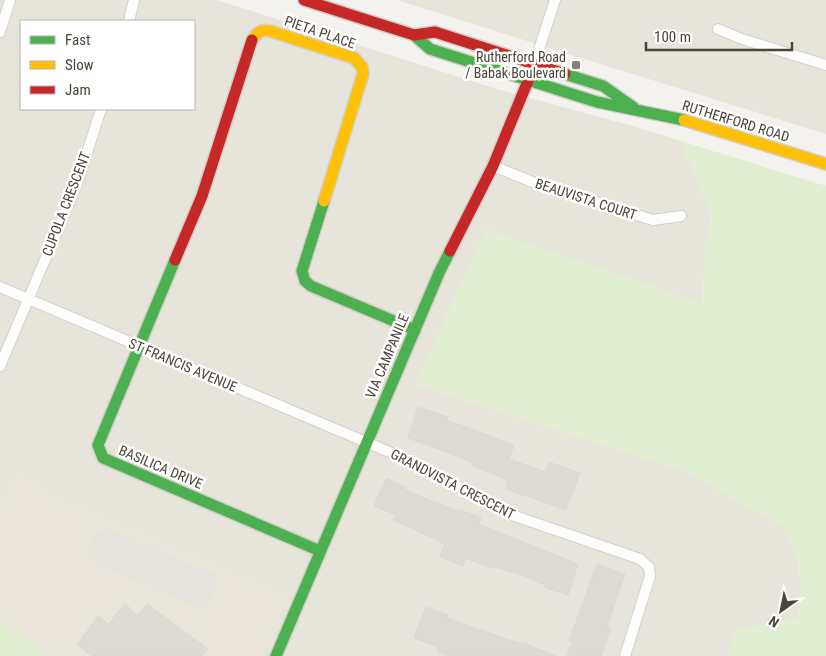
<svg xmlns="http://www.w3.org/2000/svg" width="826" height="656" font-family="'Roboto Condensed',sans-serif">
	<rect width="100%" height="100%" fill="#f4f2ee"/>
	<g fill="#e7e4dc" fill-rule="evenodd">
		<path d="M0,0h217l280,89 136,37 48,15 31,75 -6,25 -4,63 -216,-74 -70,154 270,88 95,53 15,27 5,32 -2,34 -63,12 -9,26h-727zM21,21h173v88h-173z"/>
		<path d="M397,0h429v134l-245,-76z"/>
	</g>
	<path fill="#eae5da" d="M20,471l31,24 237,101 -26,60h-213l-49,-35v-121z"/>
	<g fill="#e1eecf">
		<path d="M681,141l145,45v470h-99l8,-26 64,-12 2,-34 -5,-32 -16,-27 -94,-53 -270,-88 70,-155 216,75 4,-63 6,-25z"/>
		<path d="M0,621l49,35h-49z"/>
	</g>
	<path fill="#e6e3df" d="M109,529l110,47 -14,35 -101,-44 -16,-17 5,-14z"/>
	<g fill="#dedbd6" stroke="#dcd9d4">
		<path d="M418,407l30,10 -1,3 67,25 -5,14 37,13 3,-10 31,11 -14,37 -60,-21 2,-9 -36,-15v-3l-64,-24z"/>
		<path d="M386,478l20,9 -2,2 29,13 1,-1 24,10v-2l23,9 -2,6 99,40 -10,31 -24,-8 1,-2 -27,-11 -27,-8 -1,2 -24,-10 -3,8 -23,-9 5,-13 -51,-24 2,-5 -22,-9z"/>
		<path d="M597,564l28,10 -18,53 4,2 -10,27h-34l5,-14 -3,-1z"/>
		<path d="M125,603l12,13 10,-12 61,45 -6,7h-110l-15,-11 21,-29 11,8z"/>
		<path d="M426,607l22,8 -1,3 74,26 1,-2 34,14h-106l-13,-5 2,-4 -25,-9z"/>
	</g>
	<g fill="none" stroke-linecap="round" stroke-linejoin="round">
		<defs>
			<g id="street">
				<path d="M129,21l5,-21"/>
				<path d="M718,29l24,10 84,26"/>
				<path d="M0,32l10,-32"/>
				<path d="M533,68l22,-68"/>
				<path d="M493,166l42,17 118,37 28,-4"/>
				<path d="M0,287l413,175 96,52 131,45 9,8 1,9 -25,80"/>
				<path d="M0,366l77,-182 24,-75"/>
			</g>
			<g id="fast">
				<path d="M414,35l16,14 167,53 87,18"/>
				<path d="M565,74l38,12 30,21"/>
				<path d="M324,201l-22,70 3,10 6,5 104,44"/>
				<path d="M175,260l-77,185 5,13 217,93"/>
				<path d="M276,656l163,-383 11,-22"/>
			</g>
			<g id="slow">
				<path d="M252,40c6,-8 9,-11 18,-9l84,27 8,9 1,7 -39,127"/>
				<path d="M684,120l142,44"/>
			</g>
			<g id="jam">
				<path d="M304,0l110,35 21,-3 130,42"/>
				<path d="M450,251l43,-85 39,-95"/>
				<path d="M175,260l27,-64 50,-156"/>
			</g>
		</defs>
		<use href="#street" stroke="#d2d0cb" stroke-width="12"/>
		<use href="#fast" stroke="#d3cfc5" stroke-width="14"/>
		<use href="#slow" stroke="#d3cfc5" stroke-width="14"/>
		<use href="#jam" stroke="#d3cfc5" stroke-width="14"/>
		<use href="#street" stroke="#fdfdfc" stroke-width="10"/>
		<use href="#fast" stroke="#4caf50" stroke-width="11"/>
		<use href="#slow" stroke="#ffc107" stroke-width="11"/>
		<use href="#jam" stroke="#c62828" stroke-width="11"/>
	</g>
	<rect fill="#868178" stroke="#fff" stroke-width="2" x="571" y="60" width="10" height="10" rx="2.5"/>
	<g text-anchor="middle" stroke-width="5" stroke-linejoin="round" paint-order="stroke">
		<g font-size="14" fill="#4b4439" stroke="#fff">
			<text transform="translate(320 32) rotate(19)" y="5">PIETA PLACE</text>
			<text transform="translate(736 121) rotate(17)" y="5">RUTHERFORD ROAD</text>
			<text transform="translate(586 199) rotate(18)" y="5">BEAUVISTA COURT</text>
			<text transform="translate(66 204) rotate(-69)" y="5">CUPOLA CRESCENT</text>
			<text transform="translate(387 356) rotate(-67)" y="5">VIA CAMPANILE</text>
			<text transform="translate(183 365) rotate(23)" y="5">ST FRANCIS AVENUE</text>
			<text transform="translate(161 467) rotate(23)" y="5">BASILICA DRIVE</text>
			<text transform="translate(453 484) rotate(27)" y="5">GRANDVISTA CRESCENT</text>
		</g>
		<g font-size="14" fill="#4b4439" stroke="#fff" text-anchor="end">
			<text x="566" y="62">Rutherford Road<tspan x="566" dy="16">/ Babak Boulevard</tspan></text>
		</g>
	</g>
	<rect x="20" y="20" width="175" height="90" fill="#ffffff" stroke="#b7b4b0"/>
	<rect x="30" y="36" width="25" height="8" fill="#4caf50" stroke="#b7b4b0"/>
	<text x="65" y="45" font-size="15" fill="#4b4439">Fast</text>
	<rect x="30" y="61" width="25" height="8" fill="#ffc107" stroke="#b7b4b0"/>
	<text x="65" y="70" font-size="15" fill="#4b4439">Slow</text>
	<rect x="30" y="86" width="25" height="8" fill="#c62828" stroke="#b7b4b0"/>
	<text x="65" y="95" font-size="15" fill="#4b4439">Jam</text>
	<g transform="translate(781 611) rotate(213)" stroke="#ffffff" stroke-width="4" paint-order="stroke">
	<path d="M0-4L9 19L0 12L-9 19Z" fill="#4b4439"/>
	<text y="-8" font-size="14" font-weight="bold" text-anchor="middle" fill="#4b4439">N</text>
	</g>
	<path d="M646 42v8h146v-8" fill="none" stroke="#4b4439" stroke-width="2.5"/>
	<text x="654" y="42" font-size="15" fill="#4b4439" stroke="#ffffff" stroke-width="4" paint-order="stroke">100 m</text>
</svg>
